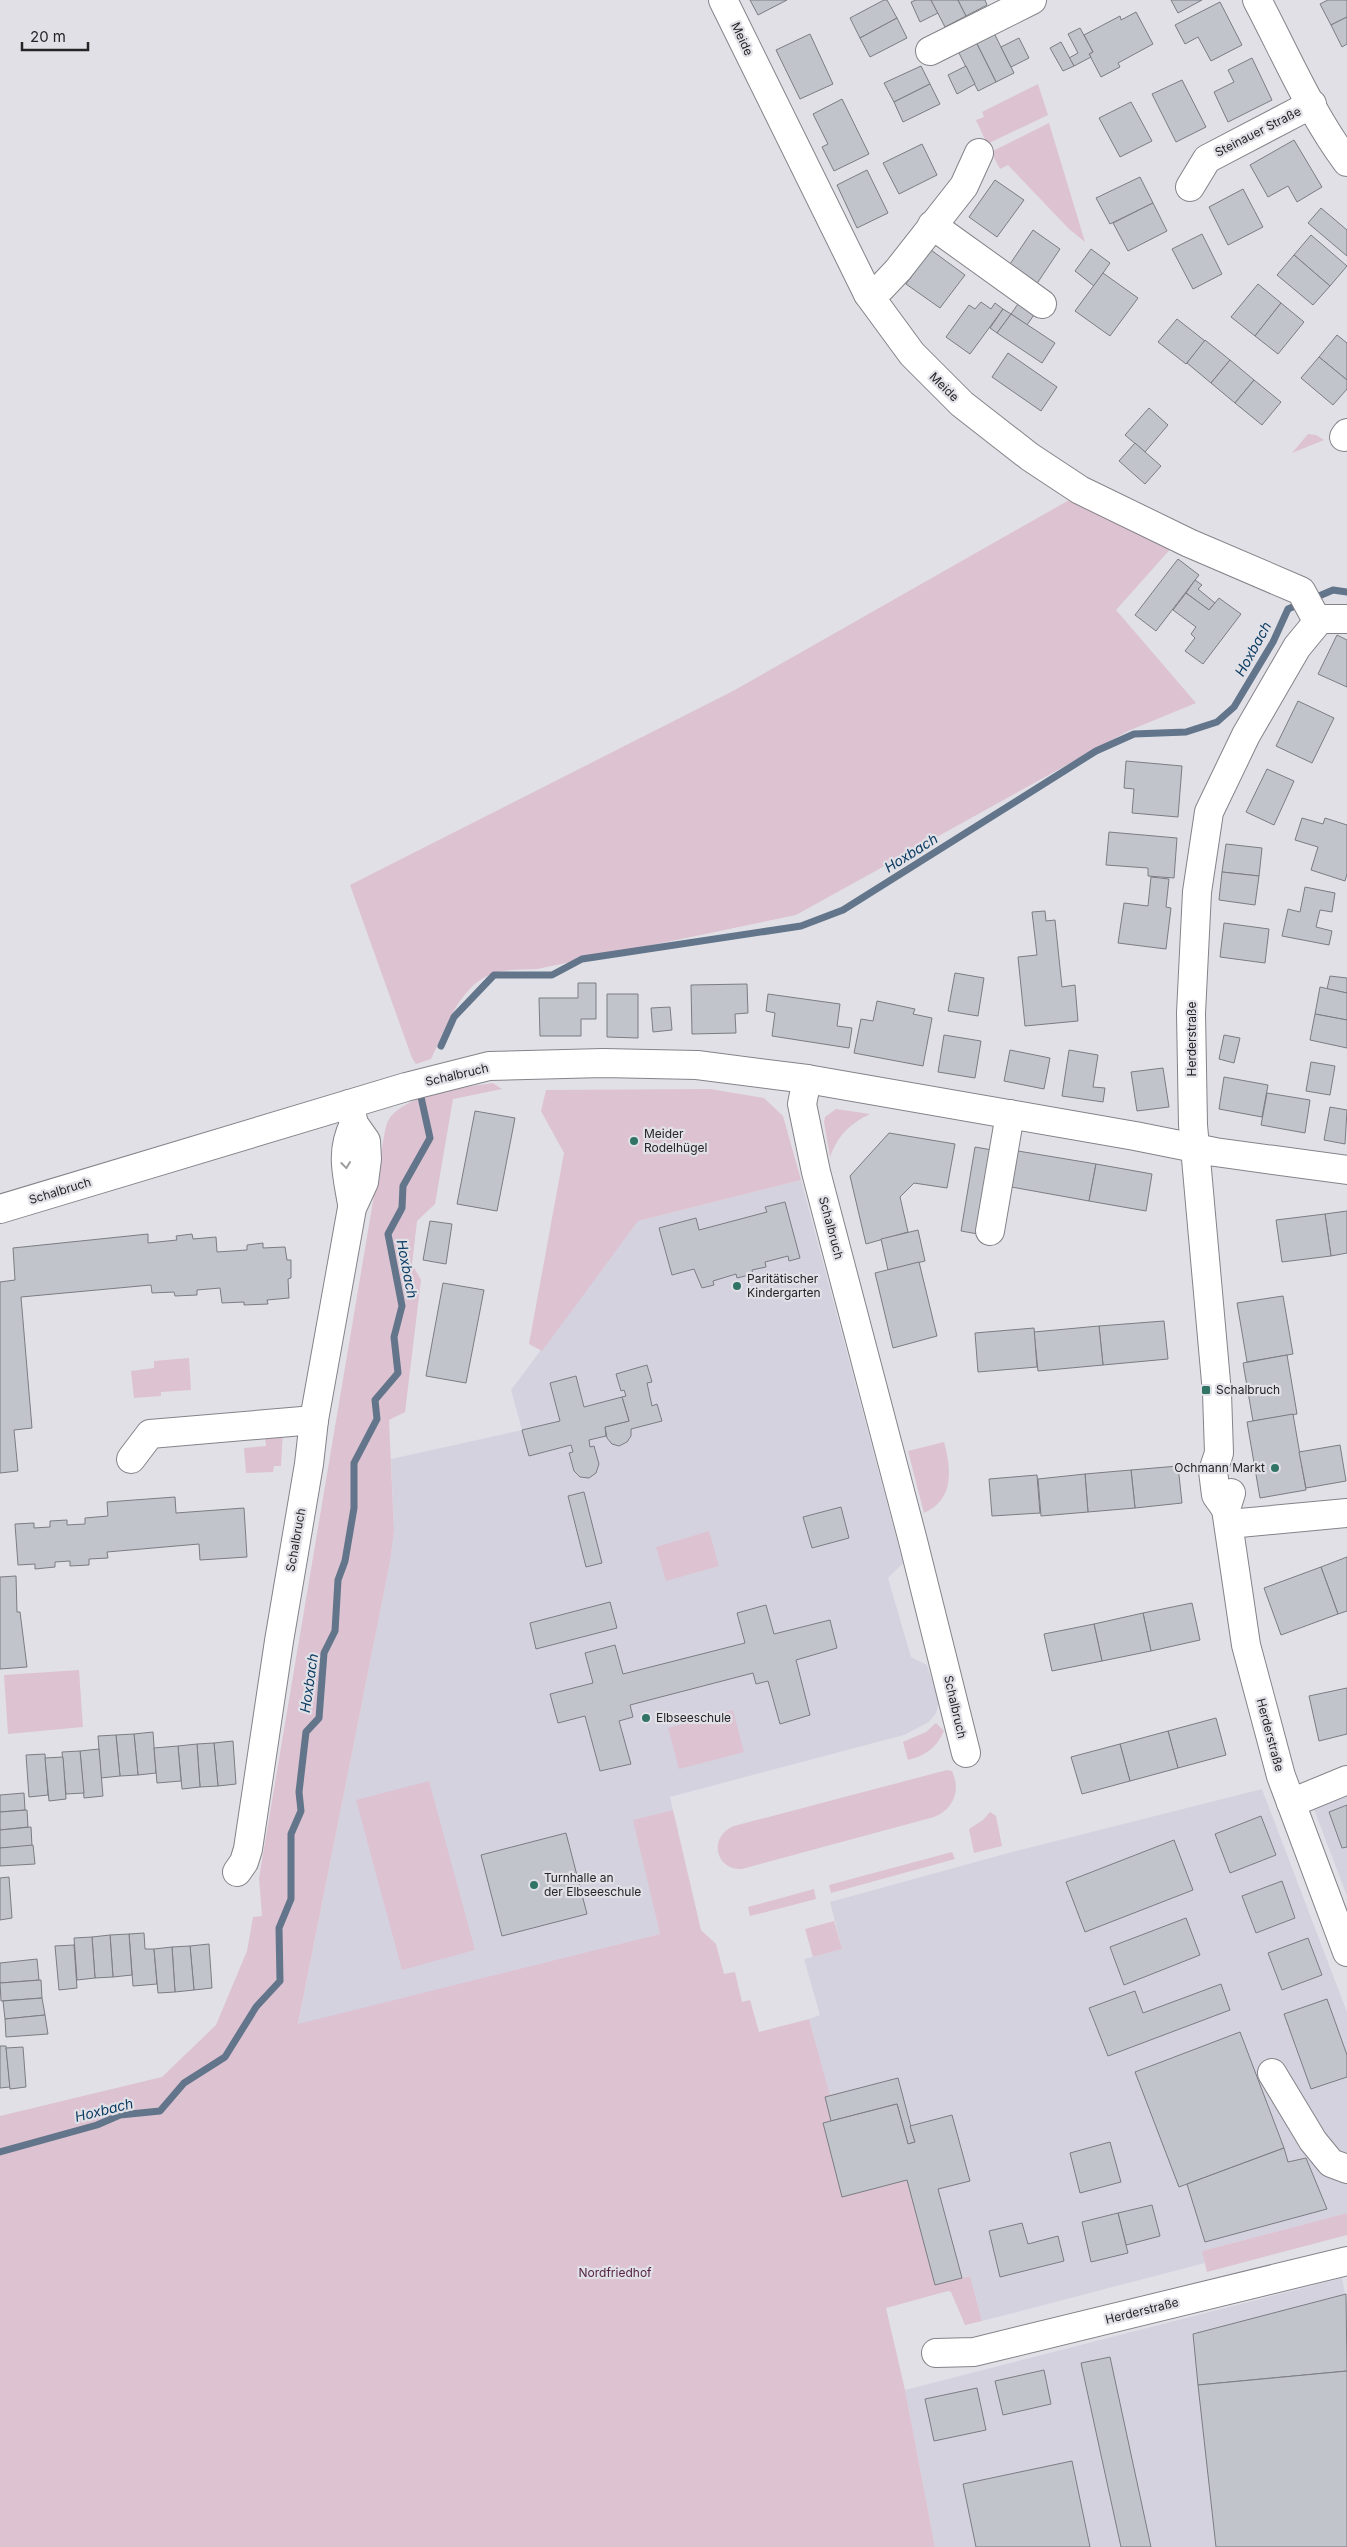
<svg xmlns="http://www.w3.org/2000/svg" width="1347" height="2547" font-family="Inter,sans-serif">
	<rect width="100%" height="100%" fill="#e1e0e7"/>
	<g fill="#d5d2e0">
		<path d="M801,1180l102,383 -15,15 23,79 16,8 12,37 -3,11 -7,9 -25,13 -234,62 3,13 -39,10 26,114 -362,91 92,-463 4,-31 -3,-72 131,-29 -11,-40 127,-169z"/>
		<path d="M1347,1768v128l-43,-113z"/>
		<path d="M1262,1789l85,223v201l-145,38 3,12 -223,58 -12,-45 -8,2 -24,-89 14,-74 -42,11 -12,-48 -68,18 -21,-77 11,-4 -16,-56 38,-10 -12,-47 182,-50z"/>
		<path d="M1342,2278l5,26v243h-412l-30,-157z"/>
	</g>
	<g fill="#ddc2d1">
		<path d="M1038,84l10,31 -61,29 -11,-24 8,-3 -2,-5z"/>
		<path d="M1049,123l36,119 -16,-13 -61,-64 -8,4 -9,-17z"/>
		<path d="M1308,434l8,1 8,5 -32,13z"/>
		<path d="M1078,495l96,50 -58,65 80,93 -68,28 -332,184 -259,54c-13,1 -31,0 -43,4 -35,12 -48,56 -63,86l-15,5 -4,-6 -62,-173 383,-194z"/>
		<path d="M493,1083l9,6 -49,10 -18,105 -18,17 -5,43 9,16 -16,132 -16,8 5,111 -4,31 -92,462 362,-90 -27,-114 40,-10 28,120 15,14 8,30 11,-2 7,30 8,-2 9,32 50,-13 21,76 68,-17 12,48 42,-11 18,66 -32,9 24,88 8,-2 12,45 -17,4 -14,-33 -3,-1 -62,17 19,82 30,157h-935v-431l162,-39 54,-52 31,-74 6,-34 9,-1 -3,-38 125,-742c1,-5 2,-11 4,-15 15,-27 78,-34 105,-38z"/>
		<path d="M710,1089l54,9 19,18 18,64 -163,41 -96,130 -13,-7 35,-191 -23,-42 5,-21z"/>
		<path d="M836,1109l34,5c-21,10 -32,22 -40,43l-6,-35 1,-5z"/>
		<path d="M189,1358l2,32 -30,2v4l-27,2 -3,-27 23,-3v-7z"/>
		<path d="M264,1429l19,1 -2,36h-7l-1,6 -27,1 -2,-25 22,-2z"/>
		<path d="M944,1442c7,27 11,57 -20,71l-16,-62z"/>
		<path d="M709,1531l10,35 -53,15 -10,-34z"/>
		<path d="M79,1670l4,57 -75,7 -4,-59z"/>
		<path d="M733,1710l11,42 -65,17 -11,-41z"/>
		<path d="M936,1723l8,8c-8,17 -17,24 -36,29l-5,-18 23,-10z"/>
		<path d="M947,1770l5,1c9,19 2,38 -18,46l-192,52c-27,2 -34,-33 -8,-43z"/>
		<path d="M429,1781l46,169 -73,20 -46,-170z"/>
		<path d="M990,1812l6,4 6,30 -28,7 -5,-24 14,-9z"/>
		<path d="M952,1852l3,7 -124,34 -2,-8z"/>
		<path d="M814,1889l2,10 -66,17 -2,-9z"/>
		<path d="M834,1921l8,28 -29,8 -8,-28z"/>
		<path d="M1347,2213v22l-140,37 -5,-21z"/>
	</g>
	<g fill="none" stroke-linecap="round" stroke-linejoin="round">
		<g stroke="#62758a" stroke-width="7">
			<path d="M1312,599l21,-9 14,2"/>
			<path d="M441,1046l13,-29 40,-42h58l30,-16 219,-33 42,-16 253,-159 38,-17 52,-2 31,-10 17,-15 39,-65 15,-33 14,-6"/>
			<path d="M0,2152l97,-27 23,-10 40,-4 24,-28 41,-26 31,-50 24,-26 -1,-53 12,-29v-65l10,-23 -2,-19 7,-60 13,-14 5,-65 11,-22 3,-51 7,-19 9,-53v-45l23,-44 -2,-19 23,-27 -4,-36 8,-31 -14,-72 14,-26 1,-22 27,-48 -9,-41"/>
		</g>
	</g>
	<g fill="#c2c4cb" stroke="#7b7d83">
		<path d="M750,0h37l-29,15z"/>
		<path d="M884,0h3l10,18 -37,20 -10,-20z"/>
		<path d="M916,0h15l7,13 -18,9 -9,-20z"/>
		<path d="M931,0h27l8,16 -21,11z"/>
		<path d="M958,0h27l2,5 -21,11z"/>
		<path d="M1171,0h31l-24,13z"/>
		<path d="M1328,0h19v17l-16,8 -11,-21z"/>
		<path d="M1220,2l22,43 -31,16 -13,-24 -13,7 -10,-19z"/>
		<path d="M1136,12l17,32 -35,19 2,4 -19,10 -12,-23 4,-2 -9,-17 36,-19 1,4z"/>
		<path d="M1347,17v27l-5,3 -11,-22z"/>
		<path d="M897,18l10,20 -37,19 -10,-19z"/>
		<path d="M1080,28l13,24 -4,2 2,3 -17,9 -5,-8 9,-5 -10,-19z"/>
		<path d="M994,33l20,40 -18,9 -20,-40z"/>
		<path d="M810,34l23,50 -33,15 -24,-49z"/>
		<path d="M1019,38l10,20 -18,9 -10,-20z"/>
		<path d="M976,42l20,40 -18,9 -20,-40z"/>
		<path d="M1061,42l13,24 -11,5 -13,-23z"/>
		<path d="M1252,58l20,42 -44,22 -14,-30 20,-10 -6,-12z"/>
		<path d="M921,66l9,18 -36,18 -10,-19z"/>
		<path d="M966,66l9,18 -18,10 -9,-19z"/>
		<path d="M1182,80l24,47 -30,15 -24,-48z"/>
		<path d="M930,84l10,20 -37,18 -9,-20z"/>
		<path d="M842,99l27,55 -35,17 -12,-24 6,-3 -15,-30z"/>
		<path d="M1131,102l21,39 -32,16 -21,-39z"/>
		<path d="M1294,140l28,47 -25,15 -9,-16 -20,11 -18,-32z"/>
		<path d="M922,144l15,31 -38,19 -16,-31z"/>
		<path d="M867,170l21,43 -31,15 -20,-43z"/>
		<path d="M1140,177l13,26 -43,21 -14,-26z"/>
		<path d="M995,180l29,20 -27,37 -28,-20z"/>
		<path d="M1243,189l20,38 -35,18 -19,-38z"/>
		<path d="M1153,203l14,28 -39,20 -15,-28z"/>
		<path d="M1321,208l26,22v26l-39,-33z"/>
		<path d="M1033,230l27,19 -24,36 -28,-18z"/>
		<path d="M1202,234l20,40 -29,15 -21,-40z"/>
		<path d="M1311,235l36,31 -17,20 -36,-31z"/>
		<path d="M1091,249l19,14 -16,23 -19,-15z"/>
		<path d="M931,250l34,25 -25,33 -34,-24z"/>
		<path d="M1294,255l36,31 -17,19 -36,-30z"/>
		<path d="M1103,273l35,25 -28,38 -35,-25z"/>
		<path d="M1258,284l23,19 -26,33 -24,-19z"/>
		<path d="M1020,301l16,11 -9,13 -16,-11z"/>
		<path d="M981,302l10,7 4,-6 8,6 -33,45 -24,-17 23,-32 6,4z"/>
		<path d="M1281,303l23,19 -26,32 -23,-18z"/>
		<path d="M1003,309l8,5 -14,19 -7,-5z"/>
		<path d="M1011,314l44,29 -13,20 -45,-30z"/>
		<path d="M1177,319l28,22 -19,23 -28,-22z"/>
		<path d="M1337,335l10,8v37l-28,-23z"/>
		<path d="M1205,340l25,20 -19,23 -24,-20z"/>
		<path d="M1008,353l49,34 -16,24 -49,-34z"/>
		<path d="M1319,357l28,23v9l-14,16 -32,-27z"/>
		<path d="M1230,360l24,20 -19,23 -24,-20z"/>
		<path d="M1254,380l27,22 -19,23 -27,-22z"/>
		<path d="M1149,408l19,17 -23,27 -20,-17z"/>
		<path d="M1135,443l26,23 -16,18 -26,-23z"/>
		<path d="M1178,559l21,16 -43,56 -21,-16z"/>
		<path d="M1195,580l7,5 -4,4 17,14 -6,7 -23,-17z"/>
		<path d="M1186,593l23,17 10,-12 22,16 -38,50 -18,-13 10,-13 -4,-4 5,-7 -23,-17z"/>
		<path d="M1337,635l10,5v47l-29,-13z"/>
		<path d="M1298,701l36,17 -22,45 -36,-17z"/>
		<path d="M1126,761l56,5 -4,51 -46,-4 2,-24 -10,-1z"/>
		<path d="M1267,769l27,12 -20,44 -28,-13z"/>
		<path d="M1302,818l21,6 2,-6 22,7v49l-2,7 -34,-11 7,-23 -23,-7z"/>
		<path d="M1109,832l68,6 -3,40 -26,-2v-8l-42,-3z"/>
		<path d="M1226,844l36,4 -3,28 -37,-4z"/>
		<path d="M1222,872l37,4 -4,29 -36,-5z"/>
		<path d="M1151,877l18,2 -3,28 5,1 -5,41 -48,-6 6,-40 24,3z"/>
		<path d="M1305,887l30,6 -3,19 -12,-2 -4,17 16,4 -3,14 -47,-9 6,-27 12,3z"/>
		<path d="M1045,911l1,10 9,-1 7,67 13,-2 3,36 -53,5 -7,-69 19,-2 -5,-43z"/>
		<path d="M1224,923l45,6 -4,34 -45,-6z"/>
		<path d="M955,973l29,5 -6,38 -30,-5z"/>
		<path d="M1330,976l17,2v15l-20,-4z"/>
		<path d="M578,983h18v36h-15v17h-41l-1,-38h39z"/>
		<path d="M747,984l1,29 -13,1 1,19 -44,1 -1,-49z"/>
		<path d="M1320,987l27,6v27l-32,-6z"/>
		<path d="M607,994h31v44l-31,-1z"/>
		<path d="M768,994l72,10 -3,22 15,2 -3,20 -77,-12 3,-23 -9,-2z"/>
		<path d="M877,1001l38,8 -2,5 19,4 -9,48 -69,-13 7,-34 12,2z"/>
		<path d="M670,1007l2,23 -19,2 -2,-24z"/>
		<path d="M1315,1014l32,6v28l-37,-8z"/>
		<path d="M944,1035l37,6 -6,37 -37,-6z"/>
		<path d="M1224,1035l16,3 -6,25 -15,-4z"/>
		<path d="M1010,1050l40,8 -6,31 -40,-8z"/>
		<path d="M1069,1050l29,5 -5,32 12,1 -2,14 -41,-6z"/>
		<path d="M1311,1062l24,4 -5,29 -24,-4z"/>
		<path d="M1163,1068l6,39 -32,4 -6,-39z"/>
		<path d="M1224,1077l44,8 -6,32 -43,-8z"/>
		<path d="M1267,1093l43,7 -5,33 -44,-8z"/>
		<path d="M1330,1107l17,3 -2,34 -21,-4z"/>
		<path d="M475,1111l40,7 -18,93 -40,-7z"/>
		<path d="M889,1133l66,11 -8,44 -33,-5 -14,14 8,35 -42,12 -16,-68z"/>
		<path d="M975,1147l17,3 -14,84 -17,-3z"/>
		<path d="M1012,1150l84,14 -7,37 -83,-15z"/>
		<path d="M1096,1164l56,10 -6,37 -57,-10z"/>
		<path d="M785,1202l15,56 -11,3 -1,-5 -23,6 1,5 -14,3 1,4 -16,4 -1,-4 -23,7 1,4 -12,3 -8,-19 -22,6 -13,-47 37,-10 3,12 68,-18 -2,-5z"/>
		<path d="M1347,1211v42l-16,3 -6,-42z"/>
		<path d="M1325,1214l6,42 -49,6 -6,-42z"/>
		<path d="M430,1221l22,3 -6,40 -23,-4z"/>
		<path d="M918,1230l7,31 -37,9 -7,-31z"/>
		<path d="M148,1234v9l29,-3 -1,-4 16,-2 1,5 23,-2 1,15 30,-2v-5l16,-2v5l22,-1 2,13h4v18l-3,1 1,19 -22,2 1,4 -24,1v-3l-22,1 -2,-15 -23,2v5l-22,1 -1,-4 -22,1 -1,-8 -130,12 11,131 -18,2 4,41 -18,2v-191l15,-2 -2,-32z"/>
		<path d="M919,1262l18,74 -44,12 -18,-75z"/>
		<path d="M443,1283l41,7 -18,93 -40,-7z"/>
		<path d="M1283,1296l10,58 -46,8 -10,-59z"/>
		<path d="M1164,1321l4,38 -65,6 -4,-39z"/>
		<path d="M1099,1326l4,39 -65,6 -4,-39z"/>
		<path d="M1034,1328l3,39 -59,5 -3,-39z"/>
		<path d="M1287,1355l10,59 -44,7 -10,-58z"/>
		<path d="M647,1365l5,17 -5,1 5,23 5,-2 5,17 -31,8v7l-4,6 -8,4 -7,-2 -5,-6 -2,-11 24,-6 -7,-24 4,-1 -2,-6 -3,1 -5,-17z"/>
		<path d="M576,1376l8,31 38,-10 7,24 -24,6 1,9 -17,4 1,7 4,-1 5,18 -3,9 -7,5 -9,-1 -6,-6 -5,-18 4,-1 -2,-7 -42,11 -7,-26 38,-9 -10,-38z"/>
		<path d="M1293,1414l13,76 -46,8 -13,-76z"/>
		<path d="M1340,1445l6,36 -40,7 -7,-36z"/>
		<path d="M1178,1466l4,37 -47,5 -4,-38z"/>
		<path d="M1131,1470l4,38 -47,4 -3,-38z"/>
		<path d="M1085,1474l3,38 -47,4 -3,-37z"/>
		<path d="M1037,1475l3,38 -48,3 -3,-37z"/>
		<path d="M584,1492l18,71 -16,4 -18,-71z"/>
		<path d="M175,1497l1,16 68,-5 3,49 -47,3 -1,-16 -92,8 1,6 -19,1v6l-19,1v-5l-15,1v5l-20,2v-5l-17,1 -3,-41 19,-1v5l16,-1v-6l17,-1v5l18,-1v-6l23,-2 -1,-14z"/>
		<path d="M841,1507l8,31 -37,10 -9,-31z"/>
		<path d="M1347,1557v54l-9,3 -17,-47z"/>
		<path d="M1321,1567l17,47 -57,21 -17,-47z"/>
		<path d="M16,1576l1,36h3l7,55 -27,2v-92z"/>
		<path d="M610,1602l7,26 -81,21 -6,-26z"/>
		<path d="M1192,1603l8,37 -49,11 -8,-38z"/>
		<path d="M766,1605l8,29 56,-14 7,28 -41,12 14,55 -30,9 -12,-43 -12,3 -3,-11 -123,32 3,12 -14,4 12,43 -31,7 -15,-55 -27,7 -8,-29 43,-11 -8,-30 30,-8 8,29 122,-31 -8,-30z"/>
		<path d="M1143,1613l8,38 -49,10 -8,-37z"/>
		<path d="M1094,1624l8,37 -50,10 -8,-37z"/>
		<path d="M1347,1688v46l-28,7 -10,-45z"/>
		<path d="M1216,1718l10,37 -48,13 -10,-37z"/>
		<path d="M1168,1731l10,37 -48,13 -10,-37z"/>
		<path d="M153,1732l3,41 -18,2 -4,-41z"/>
		<path d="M134,1734l4,41 -18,1 -4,-41z"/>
		<path d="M116,1735l4,41 -19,2 -3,-42z"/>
		<path d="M233,1741l3,43 -18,2 -4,-43z"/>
		<path d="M214,1743l4,43 -18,1 -3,-43z"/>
		<path d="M197,1744l3,43 -18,2 -4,-43z"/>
		<path d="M1120,1744l10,37 -48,13 -11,-37z"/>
		<path d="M178,1746l3,35 -24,2 -3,-35z"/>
		<path d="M99,1749l4,47 -19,2 -4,-47z"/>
		<path d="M80,1751l4,42 -18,1 -4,-42z"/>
		<path d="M45,1754l3,41 -19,2 -3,-42z"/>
		<path d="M63,1757l3,42 -17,2 -4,-43z"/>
		<path d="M24,1793l1,17 -25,2v-17z"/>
		<path d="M1347,1805v42l-5,1 -13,-36z"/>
		<path d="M27,1810l1,17 -28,3v-18z"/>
		<path d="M1261,1816l15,39 -46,18 -15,-39z"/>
		<path d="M31,1827l1,19 -32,2v-18z"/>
		<path d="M566,1833l21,81 -85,22 -21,-81z"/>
		<path d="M1174,1840l19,50 -108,42 -19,-50z"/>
		<path d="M33,1845l2,19 -35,2v-18z"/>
		<path d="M9,1877l3,41 -12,2v-42z"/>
		<path d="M1282,1881l13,37 -39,15 -14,-37z"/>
		<path d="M1186,1918l14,37 -76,30 -14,-38z"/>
		<path d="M144,1933l1,16h9l3,35 -24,2 -4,-52z"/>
		<path d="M129,1934l3,41 -19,2 -3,-42z"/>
		<path d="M110,1935l3,42 -18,1 -3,-41z"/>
		<path d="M92,1937l3,41 -18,2 -3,-42z"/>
		<path d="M1308,1938l14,37 -40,15 -14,-37z"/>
		<path d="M209,1944l3,44 -18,2 -4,-44z"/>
		<path d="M74,1945l3,43 -18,2 -4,-44z"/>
		<path d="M190,1946l4,44 -19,2 -3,-45z"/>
		<path d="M172,1947l3,45 -17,1 -4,-44z"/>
		<path d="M37,1959l2,21 -39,3v-20z"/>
		<path d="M41,1980l1,18 -41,3 -1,-18z"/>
		<path d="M1221,1984l9,26 -122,46 -19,-48 46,-17 8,22z"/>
		<path d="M42,1998l3,17 -40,4 -2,-18z"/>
		<path d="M1327,1999l20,56v22l-36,12 -27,-75z"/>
		<path d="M45,2015l3,19 -42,3 -1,-18z"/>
		<path d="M1240,2032l44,116 -105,39 -44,-115z"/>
		<path d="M0,2046h6l4,41 -10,1z"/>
		<path d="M23,2047l3,40 -16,2 -4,-41z"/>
		<path d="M898,2078l17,64 -7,2 -11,-40 -66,17 -6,-24z"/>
		<path d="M897,2104l11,40 7,-2 -5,-16 42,-11 18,66 -32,8 24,89 -27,7 -28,-105 -65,17 -19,-74z"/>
		<path d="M1110,2142l11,40 -41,11 -10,-40z"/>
		<path d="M1284,2148l4,14 18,-4 21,51 -122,33 -18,-58z"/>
		<path d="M1152,2205l8,31 -34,9 -8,-32z"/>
		<path d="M1118,2213l10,40 -37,9 -9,-40z"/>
		<path d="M1022,2223l6,21 30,-8 6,25 -64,16 -11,-46z"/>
		<path d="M1346,2294l1,77 -149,14 -5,-51z"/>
		<path d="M1110,2357l41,190h-30l-40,-184z"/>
		<path d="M1044,2370l7,34 -48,11 -8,-34z"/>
		<path d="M1347,2371v176h-131l-18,-162z"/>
		<path d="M977,2388l9,42 -52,11 -9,-42z"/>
		<path d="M1072,2461l18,86h-114l-13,-63z"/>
	</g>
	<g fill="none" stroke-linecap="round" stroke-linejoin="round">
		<defs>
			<g id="minor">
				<path d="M723,0l145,294 44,60 50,50 68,53 50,33 109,53 112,48 13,24 6,4h27"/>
				<path d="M1257,0c28,53 54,114 90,162"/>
				<path d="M930,51l102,-51"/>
				<path d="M1190,187l17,-28 105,-55"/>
				<path d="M932,225l110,79"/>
				<path d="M868,294l13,-6 17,-18 66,-84 15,-33"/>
				<path d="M1344,437l3,-4"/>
				<path d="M807,1079l-5,25 14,68 97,369 53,212"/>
				<path d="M352,1204c-5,-30 -12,-52 2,-80"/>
				<path d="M0,1209l406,-122 83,-21 114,-3 94,2 110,14 328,57 80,16 132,18"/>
				<path d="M990,1231l20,-117"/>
				<path d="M131,1459l19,-25 164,-14"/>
				<path d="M1231,1493l-5,16 20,136 35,131 66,176"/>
				<path d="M1226,1509l-10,-14 -3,-24 6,-18 -2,-60 -24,-268 -2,-112 6,-121 12,-80 37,-77 51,-88 23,-28"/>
				<path d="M1229,1524l118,-11"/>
				<path d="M1291,1803l56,-23"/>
				<path d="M237,1872l7,-10 4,-13 31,-208 30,-177 5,-44 38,-212 12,-26 3,-23 -1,-18 -12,-17 -5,-20"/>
				<path d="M1272,2073l41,68 18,22 16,6"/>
				<path d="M936,2353l38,-1 373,-91"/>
			</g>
		</defs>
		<use href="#minor" stroke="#848389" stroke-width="30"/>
		<use href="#minor" stroke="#fff" stroke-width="28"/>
	</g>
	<defs><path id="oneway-chevron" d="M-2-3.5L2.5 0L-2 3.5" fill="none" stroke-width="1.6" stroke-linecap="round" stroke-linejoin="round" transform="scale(1.25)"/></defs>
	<use stroke="#9d9c9e" href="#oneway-chevron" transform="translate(346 1165) rotate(83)"/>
	<g fill="#317466" stroke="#e1e0e7" stroke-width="2">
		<circle cx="634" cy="1141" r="5"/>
		<circle cx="737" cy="1286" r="5"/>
		<rect x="1201" y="1385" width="10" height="10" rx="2.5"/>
		<circle cx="1275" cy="1468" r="5"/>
		<circle cx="646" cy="1718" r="5"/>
		<circle cx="534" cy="1885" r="5"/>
	</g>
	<g text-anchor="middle" stroke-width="4.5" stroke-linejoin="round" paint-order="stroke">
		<g font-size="12" fill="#252427" stroke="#e1e0e7">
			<text transform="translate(742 39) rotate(65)" y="4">Meide</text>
			<text transform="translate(1258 132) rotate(-27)" y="4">Steinauer Straße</text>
			<text transform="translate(944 387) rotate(45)" y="4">Meide</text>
			<text transform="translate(1192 1039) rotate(-90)" y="4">Herderstraße</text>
			<text transform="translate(457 1075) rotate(-13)" y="4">Schalbruch</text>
			<text transform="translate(60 1191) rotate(-17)" y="4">Schalbruch</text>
			<text transform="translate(831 1228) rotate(75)" y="4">Schalbruch</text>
			<text transform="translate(296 1540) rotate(-80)" y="4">Schalbruch</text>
			<text transform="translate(955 1707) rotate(77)" y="4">Schalbruch</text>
			<text transform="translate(1270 1735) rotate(75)" y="4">Herderstraße</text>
			<text transform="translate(1142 2311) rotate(-14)" y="4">Herderstraße</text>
		</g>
		<g font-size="12" fill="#252427" stroke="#e1e0e7" text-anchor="start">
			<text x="644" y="1138">Meider<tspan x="644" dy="14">Rodelhügel</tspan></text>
			<text x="747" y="1283">Paritätischer<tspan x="747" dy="14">Kindergarten</tspan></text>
			<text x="1216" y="1394">Schalbruch</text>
			<text x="1265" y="1472" text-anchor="end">Ochmann Markt</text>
			<text x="656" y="1722">Elbseeschule</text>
			<text x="544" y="1882">Turnhalle an<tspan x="544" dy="14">der Elbseeschule</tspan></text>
		</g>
		<g font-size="12" fill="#542444" stroke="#e1e0e7">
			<text x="615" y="2277">Nordfriedhof</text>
		</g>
		<g font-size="14" font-style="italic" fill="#0c3c62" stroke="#e1e0e7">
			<text transform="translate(1253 649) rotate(-61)" y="5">Hoxbach</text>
			<text transform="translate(911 853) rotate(-32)" y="5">Hoxbach</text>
			<text transform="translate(407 1269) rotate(79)" y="5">Hoxbach</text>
			<text transform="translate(309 1683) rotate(-82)" y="5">Hoxbach</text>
			<text transform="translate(104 2110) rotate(-14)" y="5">Hoxbach</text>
		</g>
	</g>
	<path d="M22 42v8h66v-8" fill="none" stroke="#252427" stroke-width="2.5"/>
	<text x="30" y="42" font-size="15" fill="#252427" stroke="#e1e0e7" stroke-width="4" paint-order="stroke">20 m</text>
</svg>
